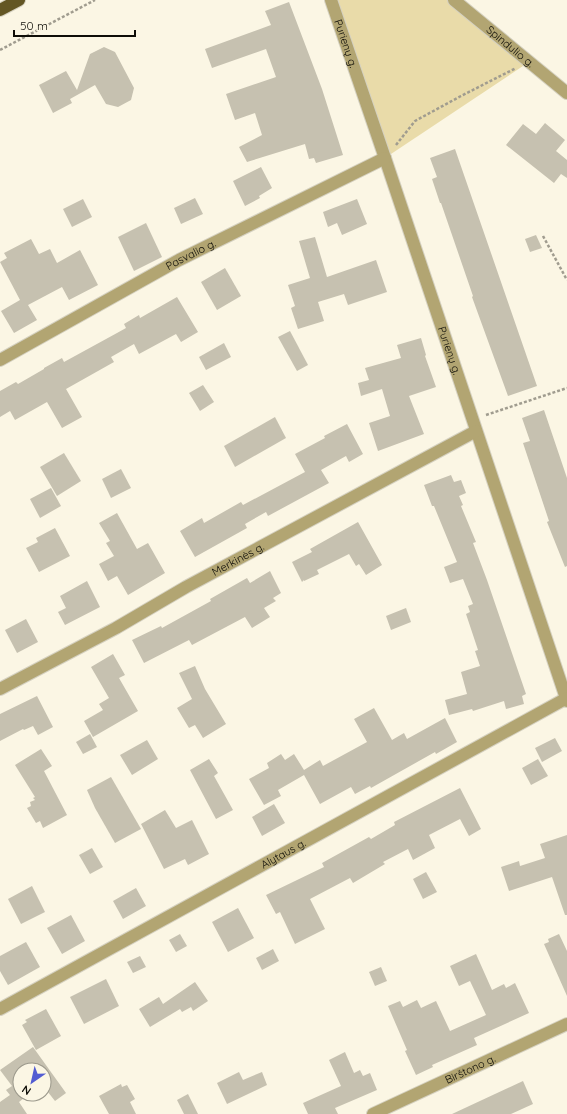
<svg xmlns="http://www.w3.org/2000/svg" width="567" height="1114" font-family="Quicksand,sans-serif">
	<rect width="100%" height="100%" fill="#fbf6e4"/>
	<path fill="#e9dba9" d="M331,0h123l75,62 -144,96z"/>
	<g fill="#c6c1b0">
		<path d="M289,2l33,87 21,66 -27,8 -2,-5 -5,1 -4,-15 -58,18 -8,-15 23,-12 -7,-22 -20,7 -9,-26 50,-17 -10,-28 -54,19 -7,-19 66,-24 -6,-14z"/>
		<path d="M104,47l11,5 19,36 -3,12 -13,7 -12,-3 -11,-19 -25,14 2,4 -19,10 -14,-28 27,-14 11,19 13,-36z"/>
		<path d="M545,123l20,17 -9,11 11,9v18l-6,-4 -7,9 -48,-38 17,-21 13,10z"/>
		<path d="M455,149l82,237 -29,10 -36,-99 1,-1 -32,-93h-1l-8,-24 5,-2 -7,-19z"/>
		<path d="M261,167l11,21 -13,8 1,2 -15,8 -12,-25z"/>
		<path d="M195,198l8,16 -22,10 -7,-16z"/>
		<path d="M83,199l9,18 -20,10 -9,-18z"/>
		<path d="M357,199l10,25 -25,11 -5,-12 -9,4 -5,-15z"/>
		<path d="M146,223l16,34 -28,14 -16,-34z"/>
		<path d="M536,235l6,13 -12,4 -5,-13z"/>
		<path d="M315,237l12,40 49,-17 11,32 -39,13 -4,-11 -26,8 6,19 -26,8 -7,-21 4,-2 -7,-21 22,-7 -11,-37z"/>
		<path d="M31,239l8,15 11,-5 7,14 23,-13 18,35 -29,15 -7,-13 -34,18 9,15 -23,13 -13,-22 19,-11 -20,-38 7,-4 -3,-5z"/>
		<path d="M225,268l16,28 -24,14 -16,-28z"/>
		<path d="M177,297l21,35 -17,10 -5,-8 -37,20 -5,-10 -23,13 3,5 -48,27 16,28 -20,11 -15,-26 -32,18 -5,-9 -10,6v-26l16,-9 2,2 26,-15v-1l18,-10 2,4 53,-29 9,-5 -2,-4 15,-9 1,3z"/>
		<path d="M290,331l18,34 -11,6 -19,-34z"/>
		<path d="M421,338l5,17 -1,1 11,31 -27,9 15,38 -46,17 -9,-28 21,-7 -8,-27 -21,7 -3,-13 11,-3 -4,-12 36,-10 -4,-13z"/>
		<path d="M224,343l7,14 -25,13 -7,-13z"/>
		<path d="M203,385l11,17 -14,9 -11,-18z"/>
		<path d="M544,410l23,68v88l-2,1 -18,-45 2,-1 -26,-78 7,-2 -8,-23z"/>
		<path d="M275,417l11,21 -51,29 -11,-21z"/>
		<path d="M347,424l16,30 -14,8 -3,-6 -25,14 8,13 -61,33 -2,-4 -21,12 2,4 -52,29 -15,-26 22,-13 2,5 37,-21 2,3 62,-33 -10,-18 30,-16 -1,-2z"/>
		<path d="M64,453l17,28 -24,15 -17,-29z"/>
		<path d="M121,469l10,19 -20,10 -9,-19z"/>
		<path d="M451,475l3,7 7,-2 5,13 -7,3 4,9 -2,1 15,36 -3,1 14,37 39,114 -4,2 2,8 -18,5 -2,-8 -31,10 -1,-2 -23,6 -4,-15 22,-6 -6,-22 19,-6 -5,-15 3,-1 -12,-36 4,-2 -2,-6 5,-2 -10,-25 -13,4 -6,-16 13,-5 -23,-56h-2l-8,-21z"/>
		<path d="M51,488l10,18 -21,12 -10,-19z"/>
		<path d="M117,513l20,36 11,-6 17,30 -37,22 -11,-19 -9,5 -9,-17 15,-8 -8,-13 4,-2 -11,-18z"/>
		<path d="M358,522l24,43 -16,10 -7,-11 -3,2 -7,-12 -32,16 2,4 -15,7v-1l-2,2 -10,-20 20,-10 -2,-3z"/>
		<path d="M55,528l15,28 -31,16 -13,-24 12,-6 -2,-4z"/>
		<path d="M270,571l11,22 -8,5 3,3 -12,7 6,9 -18,11 -7,-11 -53,28 -3,-5 -45,23 -12,-23 29,-14 1,2 49,-27 -1,-2 37,-21 3,5z"/>
		<path d="M87,581l13,26 -35,18 -7,-13 8,-4 -6,-12z"/>
		<path d="M406,608l5,14 -20,8 -5,-14z"/>
		<path d="M26,619l12,23 -21,11 -12,-23z"/>
		<path d="M113,654l12,21 -6,3 19,33 -45,26 -9,-16 19,-11 -4,-6 10,-6 -18,-31z"/>
		<path d="M195,666l10,23 21,35 -23,14 -8,-13 -6,3 -12,-20 15,-9 -13,-26z"/>
		<path d="M37,696l16,31 -15,8 -5,-9 -9,4 -1,-1 -23,12v-27z"/>
		<path d="M374,708l18,32 12,-7 3,6 38,-21 12,24 -21,12 -1,-2 -64,36 -1,-2 -15,8 -4,-7 -31,17 -16,-29 -26,15 3,6 -17,9 -15,-26 20,-11 -2,-5 14,-9 4,6 9,-6 10,16 16,-10 3,6 44,-24 -13,-23z"/>
		<path d="M90,734l7,13 -14,7 -7,-12z"/>
		<path d="M555,738l7,13 -20,11 -7,-14z"/>
		<path d="M147,740l11,19 -26,16 -12,-20z"/>
		<path d="M41,749l11,17 -8,5 23,44 -24,13 -3,-7 -4,2 -9,-15 4,-2 -1,-4 5,-2 -2,-2 2,-1 -20,-32z"/>
		<path d="M209,759l9,14 -4,3 19,34 -17,9 -26,-49z"/>
		<path d="M538,759l10,17 -17,9 -9,-17z"/>
		<path d="M111,777l30,52 -26,14 -20,-35 -8,-18z"/>
		<path d="M460,788l21,41 -12,7 -9,-17 -31,16 6,13 -22,12 -5,-11 -25,13 2,2 -32,19 -3,-5 -40,21 15,30 -30,15 -15,-32 -4,2 -10,-19 58,-28 -2,-4 47,-26 2,2 24,-14 -1,-3z"/>
		<path d="M274,804l11,19 -23,13 -10,-19z"/>
		<path d="M165,810l11,18 16,-8 17,34 -21,11 -3,-6 -21,10 -23,-45z"/>
		<path d="M567,835v80h-2l-13,-38 -43,14 -8,-24 18,-6 1,5 25,-8 -5,-14z"/>
		<path d="M92,848l11,19 -13,7 -11,-19z"/>
		<path d="M426,872l11,20 -14,7 -10,-20z"/>
		<path d="M32,886l13,26 -24,12 -13,-25z"/>
		<path d="M136,888l10,18 -23,13 -10,-18z"/>
		<path d="M238,908l16,30 -26,14 -16,-30z"/>
		<path d="M71,915l14,26 -23,13 -15,-26z"/>
		<path d="M180,934l7,12 -11,6 -7,-12z"/>
		<path d="M559,934l8,17v45l-23,-52 5,-2 -1,-3z"/>
		<path d="M26,942l14,25 -32,18 -8,-14v-15z"/>
		<path d="M273,949l6,12 -17,9 -6,-12z"/>
		<path d="M476,954l16,36 12,-6 2,4 9,-5 14,30 -55,25 3,7 -45,20 1,2 -17,8 -11,-24 2,-1 -19,-44 12,-5 3,6 14,-7 4,8 15,-7 14,30 36,-16 -16,-34 -11,5 -9,-20z"/>
		<path d="M140,956l6,11 -13,6 -6,-11z"/>
		<path d="M381,967l6,14 -12,5 -6,-14z"/>
		<path d="M106,979l13,27 -35,18 -14,-27z"/>
		<path d="M195,982l13,19 -15,10 -2,-4 -9,5 -2,-3 -30,18 -11,-18 20,-12 4,7z"/>
		<path d="M46,1009l15,27 -25,14 -14,-25 5,-3 -2,-2z"/>
		<path d="M33,1047l33,46 -11,8 -11,-14v-17h-24v24h9l-10,8 8,12h-27v-12l10,-7 -4,-5 6,-4 -12,-16z"/>
		<path d="M345,1052l9,21 6,-3 3,6 7,-3 7,17 -42,18 3,6h-30l-5,-11 38,-17 -12,-26z"/>
		<path d="M239,1072l4,8 19,-8 5,13 -40,19 -10,-21z"/>
		<path d="M523,1081l10,23 -22,10h-59z"/>
		<path d="M121,1084l1,3 5,-2 8,14 -5,3 6,12h-27l-10,-18z"/>
		<path d="M188,1094l10,20h-14l-7,-14z"/>
	</g>
	<g fill="none" stroke-linecap="round" stroke-linejoin="round">
		<defs>
			<g id="minor">
				<path id="s1" d="M331,0l54,158 182,543"/>
				<path id="s2" d="M454,0l113,93"/>
				<path id="s3" d="M0,360l179,-100 206,-102"/>
				<path id="s4" d="M0,689l116,-61 70,-41 290,-156"/>
				<path id="s5" d="M0,1009l567,-311"/>
				<path id="s6" d="M373,1114l194,-90"/>
			</g>
			<path id="trunk" d="M0,10l19,-10"/>
		</defs>
		<use href="#minor" stroke="#d5d1c1" stroke-width="14"/>
		<use href="#trunk" stroke="#d5d1c1" stroke-width="14"/>
		<g stroke="#a09c8f" stroke-width="2.5" stroke-dasharray="3 2" stroke-linecap="butt">
			<path d="M0,50l95,-50"/>
			<path d="M396,145l19,-24 46,-25 55,-28"/>
			<path d="M543,236l24,44"/>
			<path d="M486,415l81,-27"/>
		</g>
		<use href="#minor" stroke="#b2a572" stroke-width="12"/>
		<use href="#trunk" stroke="#635624" stroke-width="12"/>
	</g>
	<g text-anchor="middle" stroke-width="3" stroke-linejoin="round" paint-order="stroke">
		<g font-size="11" fill="#0e0d07" stroke="#fbf6e4">
			<text dy="4" stroke="none"><textPath href="#s1" startOffset="46">Purienų g.</textPath></text>
			<text dy="4" stroke="none"><textPath href="#s2" startOffset="73">Spindulio g.</textPath></text>
			<text dy="4" stroke="none"><textPath href="#s3" startOffset="218">Pasvalio g.</textPath></text>
			<text dy="4" stroke="none"><textPath href="#s1" startOffset="370">Purienų g.</textPath></text>
			<text dy="4" stroke="none"><textPath href="#s4" startOffset="271">Merkinės g.</textPath></text>
			<text dy="4" stroke="none"><textPath href="#s5" startOffset="323">Alytaus g.</textPath></text>
			<text dy="4" stroke="none"><textPath href="#s6" startOffset="107">Birštono g.</textPath></text>
		</g>
	</g>
	<g transform="translate(32 1082) rotate(214)"><circle r="19" fill="#fbf6e4" stroke="#9c998c"/>
	<path d="M0-3L7 15L0 10L-7 15Z" fill="#525cd2"/>
	<text y="-6" font-size="11" font-weight="bold" text-anchor="middle" fill="#0e0d07">N</text>
	</g>
	<path d="M14 30v6h121v-6" fill="none" stroke="#0e0d07" stroke-width="2"/>
	<text x="20" y="30" font-size="12" fill="#0e0d07" stroke="#fbf6e4" stroke-width="3" paint-order="stroke">50 m</text>
</svg>
